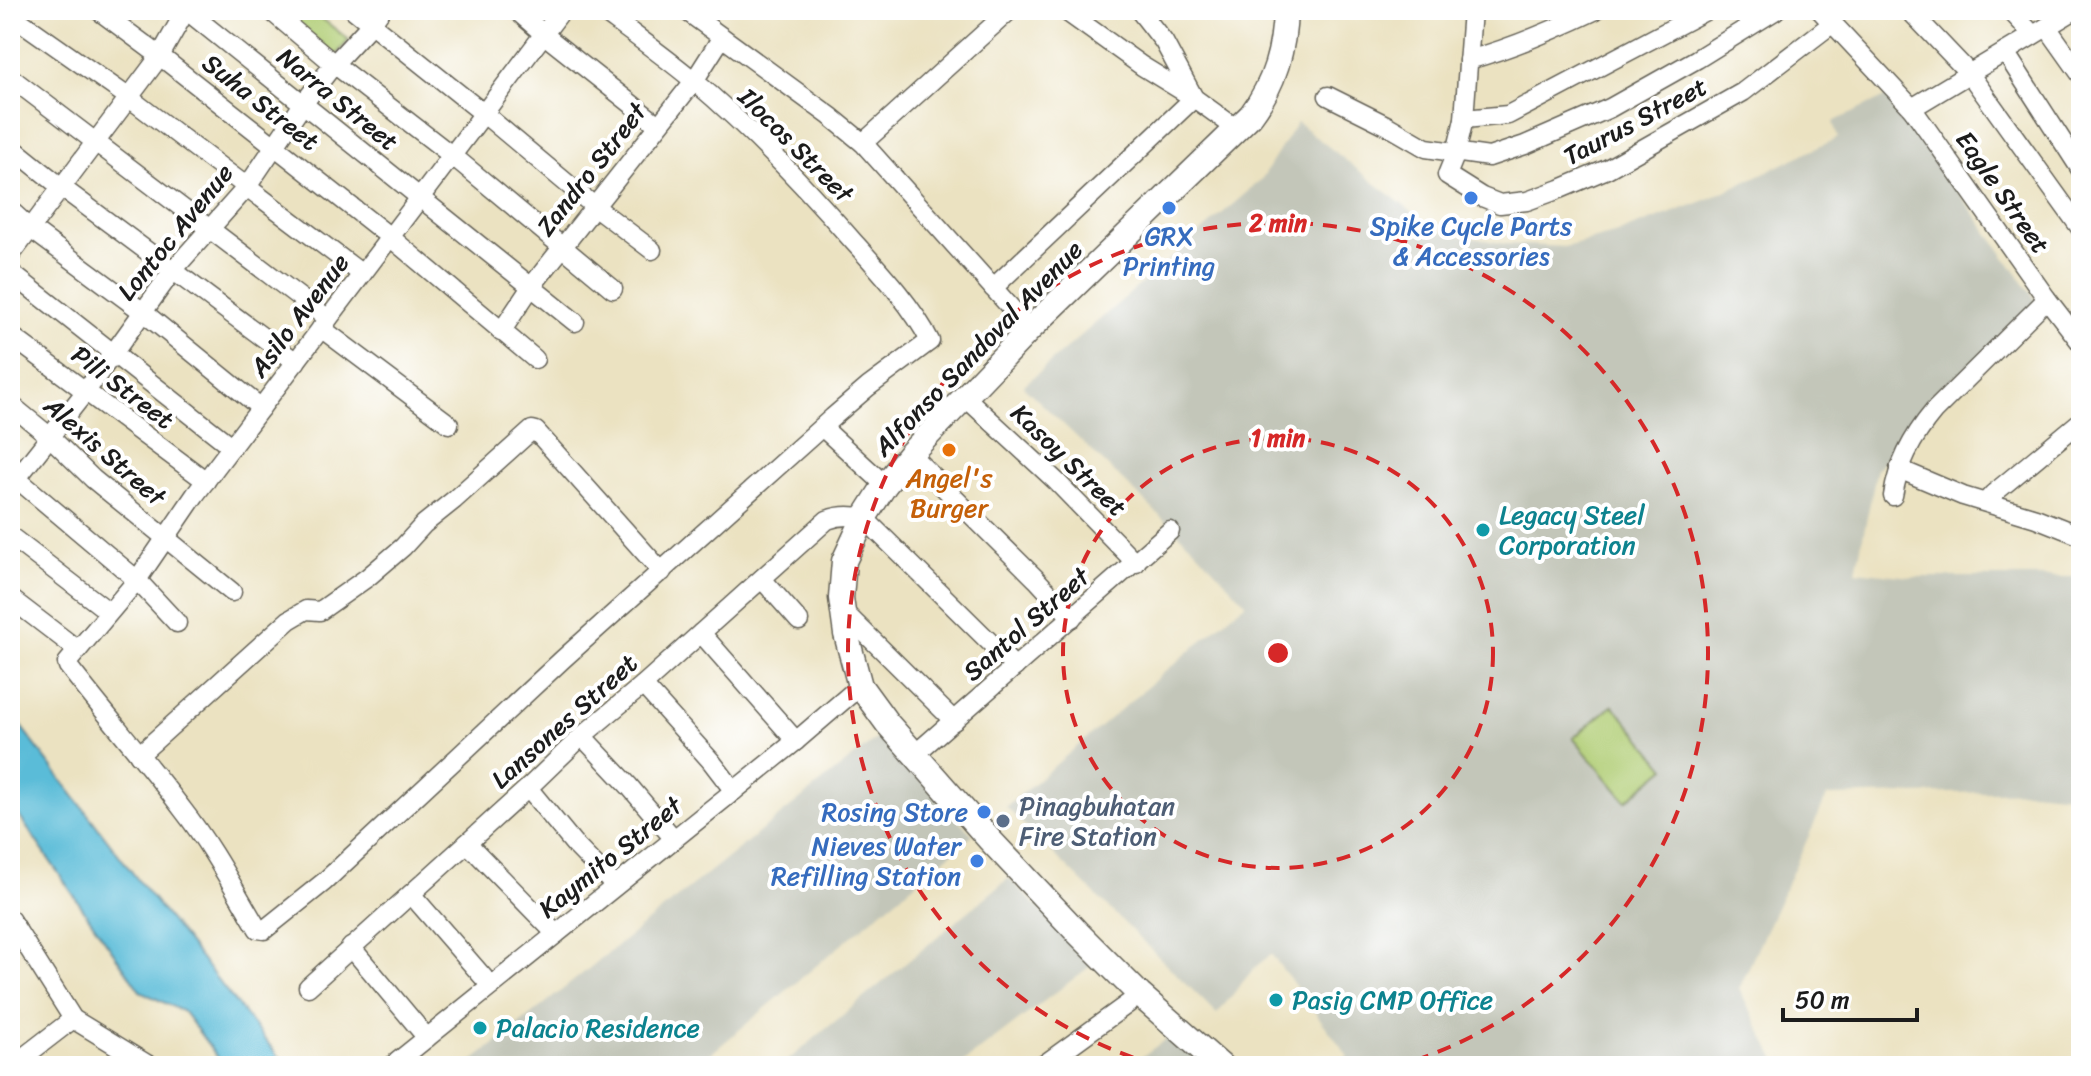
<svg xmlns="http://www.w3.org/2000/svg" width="2091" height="1076" font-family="Sriracha,sans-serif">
	<rect width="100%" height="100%" fill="#fff"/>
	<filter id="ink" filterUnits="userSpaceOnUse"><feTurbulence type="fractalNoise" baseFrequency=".0125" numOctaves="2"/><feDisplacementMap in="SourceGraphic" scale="16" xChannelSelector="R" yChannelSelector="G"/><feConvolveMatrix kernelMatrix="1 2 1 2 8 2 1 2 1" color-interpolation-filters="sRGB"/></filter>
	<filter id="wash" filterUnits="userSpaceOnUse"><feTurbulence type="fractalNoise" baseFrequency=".006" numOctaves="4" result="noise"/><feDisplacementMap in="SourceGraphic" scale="32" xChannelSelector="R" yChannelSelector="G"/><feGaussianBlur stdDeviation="1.8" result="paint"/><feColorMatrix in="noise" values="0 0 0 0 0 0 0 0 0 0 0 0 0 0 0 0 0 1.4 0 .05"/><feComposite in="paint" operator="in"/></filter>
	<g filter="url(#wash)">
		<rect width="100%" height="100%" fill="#ebe2c1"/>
		<g fill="#c3c6b9">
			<path d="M1890,95l152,214 -165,159 -21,103 55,6h170v219l-49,-5 -205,5 -88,193 40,77h-444l13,-10 -77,-102 -17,14 -37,46 -211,-207 240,-204 -51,-54 -172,-163 238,-206 36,-58 139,109 70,13 59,3 53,-14 88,-33 132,-62 -5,-16z"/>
			<path d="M881,735l66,74 26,26 -277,231h-229z"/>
			<path d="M1009,878l84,86 -134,102h-178z"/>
			<path d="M1173,1034l33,32h-77z"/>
		</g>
		<g fill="#afcc72" stroke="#667447" stroke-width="2">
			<path d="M307,10h4l38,30 -16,19 -40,-32z"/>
			<path d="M1613,705l53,63 -40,33 -53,-63z"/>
		</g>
		<path fill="#5abcd8" stroke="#3b6c7a" stroke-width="2" d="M10,712l128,168 148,186h-62l-40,-54 -44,-21 -130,-188z"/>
	</g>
	<g filter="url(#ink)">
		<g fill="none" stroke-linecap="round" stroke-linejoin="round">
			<defs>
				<g id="minor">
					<path d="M98,10l62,46 230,181 145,122"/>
					<path d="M186,10l389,312"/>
					<path d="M270,10l64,54 125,97 154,128"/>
					<path d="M354,10l129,103 111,93 58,44"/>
					<path d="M516,10l36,31 106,84"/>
					<path d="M562,10l-367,485 -58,85 -70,83 1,3c38,49 78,95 115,144 29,37 51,79 75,119l6,1 60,-48 239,-223 270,-242 35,-30 62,-46c-18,-36 -51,-71 -78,-101 -48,-55 -103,-113 -159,-160 -29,-24 -61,-47 -92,-70"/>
					<path d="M685,10l145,106 33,27 167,186"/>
					<path d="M1139,10l25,32 30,56 43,31"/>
					<path d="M1472,10l-8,109 -8,34 -9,22 35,22 18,7 27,-3 33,-12 47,-20 136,-77 90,-69"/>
					<path d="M1820,10l92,98 135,191 34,44"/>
					<path d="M1909,10l60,63 112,156"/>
					<path d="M2010,10l23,25"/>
					<path d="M10,14l118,83 234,177"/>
					<path d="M2047,27l34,48"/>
					<path d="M2005,52l76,118"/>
					<path d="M1468,60c45,-12 86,-30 128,-50"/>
					<path d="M10,77l318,242"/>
					<path d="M1328,96l60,30 38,22 63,9 36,-12 85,-37 87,-49 79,-49"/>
					<path d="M1912,108l163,-98"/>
					<path d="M1464,119l44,-4 199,-105"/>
					<path d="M863,143l147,-133"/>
					<path d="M10,146l51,41 235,175"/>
					<path d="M10,210l21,19 112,83 118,96"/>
					<path d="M10,256l150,-200 26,-46"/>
					<path d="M10,272l222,175"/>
					<path d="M993,288l201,-190 -52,-32 -78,-56"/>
					<path d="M321,328l128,96"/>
					<path d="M501,332l30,-45 163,-206 28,-44"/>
					<path d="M10,335l196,146"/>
					<path d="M964,396l92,85 80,82"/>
					<path d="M10,404l39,32 44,43 139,113"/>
					<path d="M822,427l63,58"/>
					<path d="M910,454l126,125 36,39"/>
					<path d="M1899,469l64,27 73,22 45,18"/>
					<path d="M10,473l127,107 40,43"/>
					<path d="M10,487l76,-96 88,-122 73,-82 56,-83 31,-40 37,-40 10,-14"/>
					<path d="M1893,496c5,-33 20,-60 41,-85l113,-112"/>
					<path d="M1986,502l7,-8 88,-73"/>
					<path d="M10,536l99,76"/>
					<path d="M762,579l37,42"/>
					<path d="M10,598l68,52"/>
					<path d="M844,612l110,109"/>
					<path d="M701,633l95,108"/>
					<path d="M643,685l68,76 23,30"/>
					<path d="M582,736l47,50 45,53"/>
					<path d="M139,755l150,-135 17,-10 14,1 48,-34 35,-30 21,-23 30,-24 78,-70 4,1 126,141"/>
					<path d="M914,755l256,-224"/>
					<path d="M528,788l47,57 40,41"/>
					<path d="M467,843l89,91"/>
					<path d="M411,894l80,92"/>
					<path d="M10,919l63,100 77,47"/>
					<path d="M351,947l76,91"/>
					<path d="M308,987l220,-199 54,-52 61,-51 184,-165c13,-5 24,-5 37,-2l151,149"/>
					<path d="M12,1066l61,-47"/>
					<path d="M392,1066l404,-325 64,-55"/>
					<path d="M1042,1066l98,-71"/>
				</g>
				<path id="secondary" d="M1221,1066l-81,-71 -63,-63 -87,-92 -103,-117 -27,-37 -14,-52 -5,-36 3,-37 20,-43 21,-33 25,-31 120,-125 221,-214c24,-32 33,-66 34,-105"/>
			</defs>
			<use href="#minor" stroke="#646156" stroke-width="21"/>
			<use href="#secondary" stroke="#646156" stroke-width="27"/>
			<use href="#minor" stroke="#fff" stroke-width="18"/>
			<use href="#secondary" stroke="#fff" stroke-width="24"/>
		</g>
	</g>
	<g fill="none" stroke="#d62828" stroke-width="4" stroke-dasharray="14 10">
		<circle cx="1278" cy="653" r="215"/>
		<path d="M1156 1065A430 430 0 1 1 1400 1065"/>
	</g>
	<g fill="#3f7fe0" stroke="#fff" stroke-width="3">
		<circle cx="1471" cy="198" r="8"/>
		<circle cx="1169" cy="208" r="8"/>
		<circle cx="984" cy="812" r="8"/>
		<circle cx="977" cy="861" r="8"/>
	</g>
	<circle fill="#e8710a" stroke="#fff" stroke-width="3" cx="949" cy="450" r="8"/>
	<g fill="#0f9aa8" stroke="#fff" stroke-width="3">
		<circle cx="1483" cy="530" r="8"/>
		<circle cx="1276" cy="1000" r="8"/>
		<circle cx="480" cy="1028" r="8"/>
	</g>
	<circle fill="#5c6f8a" stroke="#fff" stroke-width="3" cx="1003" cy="821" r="8"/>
	<g text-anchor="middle" stroke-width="8" stroke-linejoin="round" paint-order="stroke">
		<g font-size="26" fill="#1c1c1c" stroke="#fff">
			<text transform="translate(338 99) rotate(39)" y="9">Narra Street</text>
			<text transform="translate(261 102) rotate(38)" y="9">Suha Street</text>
			<text transform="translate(1635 121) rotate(-28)" y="9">Taurus Street</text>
			<text transform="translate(796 145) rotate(45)" y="9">Ilocos Street</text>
			<text transform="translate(591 169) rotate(-52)" y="9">Zandro Street</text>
			<text transform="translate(2003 192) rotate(55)" y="9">Eagle Street</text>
			<text transform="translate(175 232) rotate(-51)" y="9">Lontoc Avenue</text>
			<text transform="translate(299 315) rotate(-53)" y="9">Asilo Avenue</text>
			<text transform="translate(978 348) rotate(-46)" y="9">Alfonso Sandoval Avenue</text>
			<text transform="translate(123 387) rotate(37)" y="9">Pili Street</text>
			<text transform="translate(105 451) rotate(41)" y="9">Alexis Street</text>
			<text transform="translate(1069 460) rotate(44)" y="9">Kasoy Street</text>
			<text transform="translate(1026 624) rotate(-41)" y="9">Santol Street</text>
			<text transform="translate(564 721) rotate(-42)" y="9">Lansones Street</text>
			<text transform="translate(610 857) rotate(-39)" y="9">Kaymito Street</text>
		</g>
		<g font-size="26" fill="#366cbe" stroke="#fff">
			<text x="1471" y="235">Spike Cycle Parts<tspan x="1471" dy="30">&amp; Accessories</tspan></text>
			<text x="1169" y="245">GRX<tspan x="1169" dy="30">Printing</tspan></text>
			<text x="968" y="821" text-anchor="end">Rosing Store</text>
			<text x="961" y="855" text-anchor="end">Nieves Water<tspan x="961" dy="30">Refilling Station</tspan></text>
		</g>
		<g font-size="26" fill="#c56008" stroke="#fff">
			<text x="949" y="487">Angel's<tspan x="949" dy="30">Burger</tspan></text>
		</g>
		<g font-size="26" fill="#0d838f" stroke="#fff" text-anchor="start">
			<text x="1499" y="524">Legacy Steel<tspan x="1499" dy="30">Corporation</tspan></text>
			<text x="1292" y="1009">Pasig CMP Office</text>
			<text x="496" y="1037">Palacio Residence</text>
		</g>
		<g font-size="26" fill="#4e5e75" stroke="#fff" text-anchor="start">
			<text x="1019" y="815">Pinagbuhatan<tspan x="1019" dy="30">Fire Station</tspan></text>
		</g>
	</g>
	<circle cx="1278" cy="653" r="12" fill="#d62828" stroke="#fff" stroke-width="4"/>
	<g font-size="24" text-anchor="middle" font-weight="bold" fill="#d62828" stroke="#fff" stroke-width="8" stroke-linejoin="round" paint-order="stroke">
		<text x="1278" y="231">2 min</text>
		<text x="1278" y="446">1 min</text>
	</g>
	<rect width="2091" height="1076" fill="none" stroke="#fff" stroke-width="40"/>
	<path d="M1783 1008v12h134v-12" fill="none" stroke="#1c1c1c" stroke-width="4"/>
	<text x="1795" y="1008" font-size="24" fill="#1c1c1c" stroke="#ffffff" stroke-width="6" paint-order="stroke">50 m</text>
</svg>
